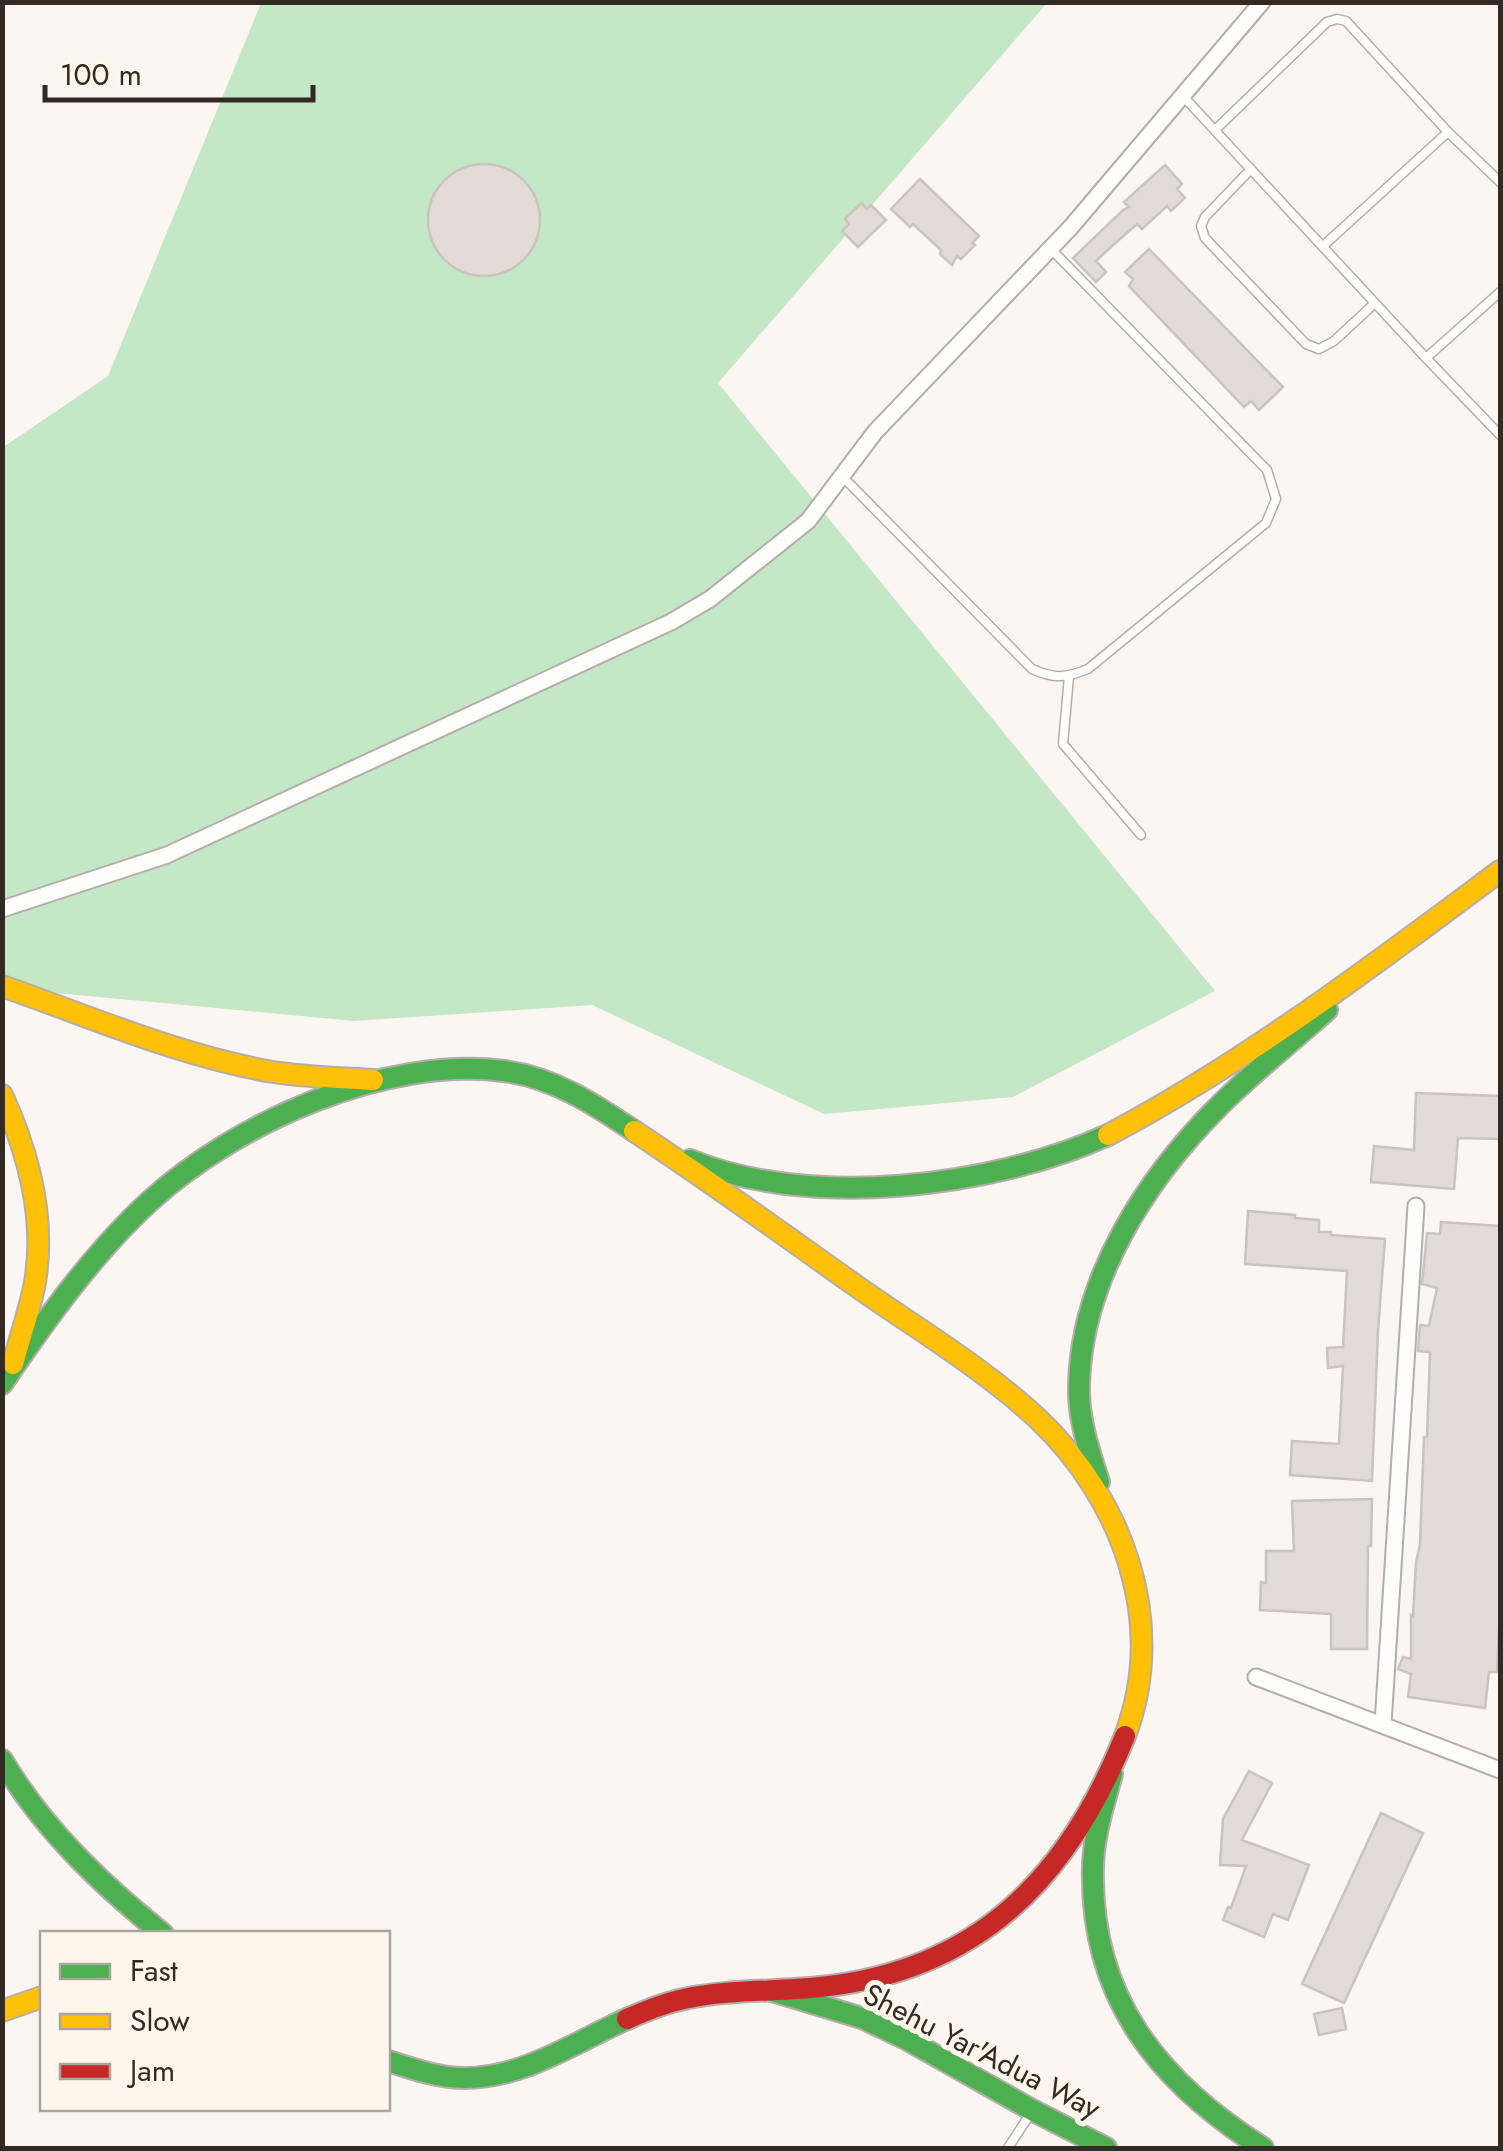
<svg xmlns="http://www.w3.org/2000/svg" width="1503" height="2151" viewBox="0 0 1503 2151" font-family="Jost,sans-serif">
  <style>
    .green { fill: #c4e7c5 }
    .building { fill: #e2dbd6; stroke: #cac3be; stroke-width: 2.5 }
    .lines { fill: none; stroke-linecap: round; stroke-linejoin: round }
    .lane-casing { stroke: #b4ada8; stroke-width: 11 }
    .street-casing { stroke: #b4ada8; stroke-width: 19 }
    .fast-casing { stroke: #b4ada8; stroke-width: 24 }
    .slow-casing { stroke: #b4ada8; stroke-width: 24 }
    .jam-casing { stroke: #b4ada8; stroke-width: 24 }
    .lane { stroke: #fefefd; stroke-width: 8 }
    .street { stroke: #fefefd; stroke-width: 15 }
    .fast { stroke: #4caf50; stroke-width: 20 }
    .slow { stroke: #ffc107; stroke-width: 20 }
    .jam { stroke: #c62828; stroke-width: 20 }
    .labels { text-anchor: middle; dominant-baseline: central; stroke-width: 10; stroke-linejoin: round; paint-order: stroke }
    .street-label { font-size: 30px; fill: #322a23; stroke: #fff6ee }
  </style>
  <rect width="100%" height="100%" fill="#fbf6f2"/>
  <path class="green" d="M261,3H1047L718,383L1215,991L1013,1097L824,1114L592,1005L354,1021L3,988L2,448L108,376Z"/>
  <path class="building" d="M428 220a56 56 0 1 1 112 0a56 56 0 1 1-112 0Z
    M1165,165L1182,184L1177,189L1185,198L1171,211L1167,206L1142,229L1137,224L1112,246L1096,261L1106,272L1096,282L1073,258L1123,210L1129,207L1124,202Z
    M920,179L979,236L972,243L975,245L961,259L957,256L952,265L940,254L941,250L913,224L910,227L891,209Z
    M861,203L867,209L871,205L886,220L858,247L842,231L849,224L845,219Z
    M1149,249L1283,387L1259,410L1251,401L1244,407L1129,286L1133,279L1125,272Z
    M1416,1093L1500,1096V1139L1458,1138L1454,1189L1371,1182L1374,1146L1414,1150Z
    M1248,1211L1295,1215V1218L1319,1220V1232H1331V1235L1385,1239L1378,1331L1372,1481L1290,1475L1292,1441L1339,1444L1343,1366L1328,1368L1327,1348L1343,1347L1347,1271L1245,1264Z
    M1441,1222L1500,1226V1608L1497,1672H1489L1485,1708L1408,1697L1411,1674L1398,1669L1403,1657L1411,1659V1615L1413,1616L1416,1563L1420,1544L1424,1437H1427L1430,1352L1418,1351L1420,1325L1429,1326L1437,1288L1422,1284L1424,1264L1427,1233L1440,1234Z
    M1372,1499L1371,1546H1368L1367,1649H1331V1614L1260,1610L1261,1582L1266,1583V1551H1294L1292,1501Z
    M1249,1771L1272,1783L1242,1840L1309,1865L1288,1920L1273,1914L1264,1937L1223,1920L1228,1907L1231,1908L1246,1866L1220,1865L1223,1819Z
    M1381,1813L1423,1833L1344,2003L1302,1984Z
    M1342,2008L1346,2029L1319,2035L1314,2014Z"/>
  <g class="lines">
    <defs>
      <path id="lane" d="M1182,95L1426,358L1500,435
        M1215,130L1327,22L1337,19L1346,21L1448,132L1500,182
        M1251,169L1205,217L1201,226L1205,238L1306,344L1319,349L1334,341L1375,303
        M1323,246L1448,132
        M1426,358L1500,292
        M842,476L1032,669C1054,679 1065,678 1088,669L1266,523L1276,499L1267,470L1051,249
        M1069,676L1063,744L1141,835
        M1008,2148L1030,2114"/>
      <path id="street" d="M2,909L167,855L671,622L710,599L808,521L875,432L1071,227L1262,2
        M1256,1677L1500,1770
        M1383,1724L1416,1206"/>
      <path id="fast" d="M690,1160C810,1209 991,1188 1108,1135
        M2,1384C44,1322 94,1252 150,1201C237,1122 385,1056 504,1071C553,1077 594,1104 634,1131
        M1099,1482C1089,1451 1078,1418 1079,1386C1081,1279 1146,1179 1219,1106C1253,1072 1291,1042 1327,1010
        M2,1760C44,1830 100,1883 163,1934
        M1112,1774C1104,1804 1094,1834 1093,1865C1089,1996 1157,2081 1263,2148
        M772,1991L862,2018L908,2040L1032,2110L1106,2148
        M388,2061C413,2069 438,2078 465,2078C524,2078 575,2042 627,2019"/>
      <path id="slow" d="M2,986C91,1017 180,1056 273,1072C306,1077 340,1078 373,1080
        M2,1095C29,1154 46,1217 35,1282C30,1310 20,1337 13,1364
        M634,1131C710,1181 784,1235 859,1288C919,1330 983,1368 1037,1418C1123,1499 1168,1622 1125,1736
        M1108,1135C1246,1062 1375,964 1500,871
        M2,2011L42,1997"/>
      <path id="jam" d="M627,2019C645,2011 664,2003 684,1999C729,1989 775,1992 820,1987C978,1971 1068,1878 1125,1736"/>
    </defs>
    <use href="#lane" class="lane-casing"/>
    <use href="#street" class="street-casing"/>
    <use href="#fast" class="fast-casing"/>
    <use href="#slow" class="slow-casing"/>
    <use href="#jam" class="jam-casing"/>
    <use href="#lane" class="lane"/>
    <use href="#street" class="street"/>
    <use href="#fast" class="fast"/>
    <use href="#slow" class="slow"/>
    <use href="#jam" class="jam"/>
  </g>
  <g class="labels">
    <g class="street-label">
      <text transform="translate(982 2051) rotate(27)">Shehu Yar'Adua Way</text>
    </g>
  </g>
  <rect width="1503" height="2151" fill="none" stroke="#322a23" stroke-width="10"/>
  <rect x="40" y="1931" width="350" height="180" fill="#fff6ee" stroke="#ada49d" stroke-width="2.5"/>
  <rect x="60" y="1964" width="50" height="15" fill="#4caf50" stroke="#ada49d" stroke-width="2.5"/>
  <text x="130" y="1981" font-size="30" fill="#322a23">Fast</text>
  <rect x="60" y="2014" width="50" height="15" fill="#ffc107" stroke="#ada49d" stroke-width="2.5"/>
  <text x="130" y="2031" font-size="30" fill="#322a23">Slow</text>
  <rect x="60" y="2064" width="50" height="15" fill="#c62828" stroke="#ada49d" stroke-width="2.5"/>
  <text x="130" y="2081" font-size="30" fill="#322a23">Jam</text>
  <path d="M45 85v15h268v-15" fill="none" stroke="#322a23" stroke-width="5"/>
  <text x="60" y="85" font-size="30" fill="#322a23" stroke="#fff6ee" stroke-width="8" paint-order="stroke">100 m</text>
</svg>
